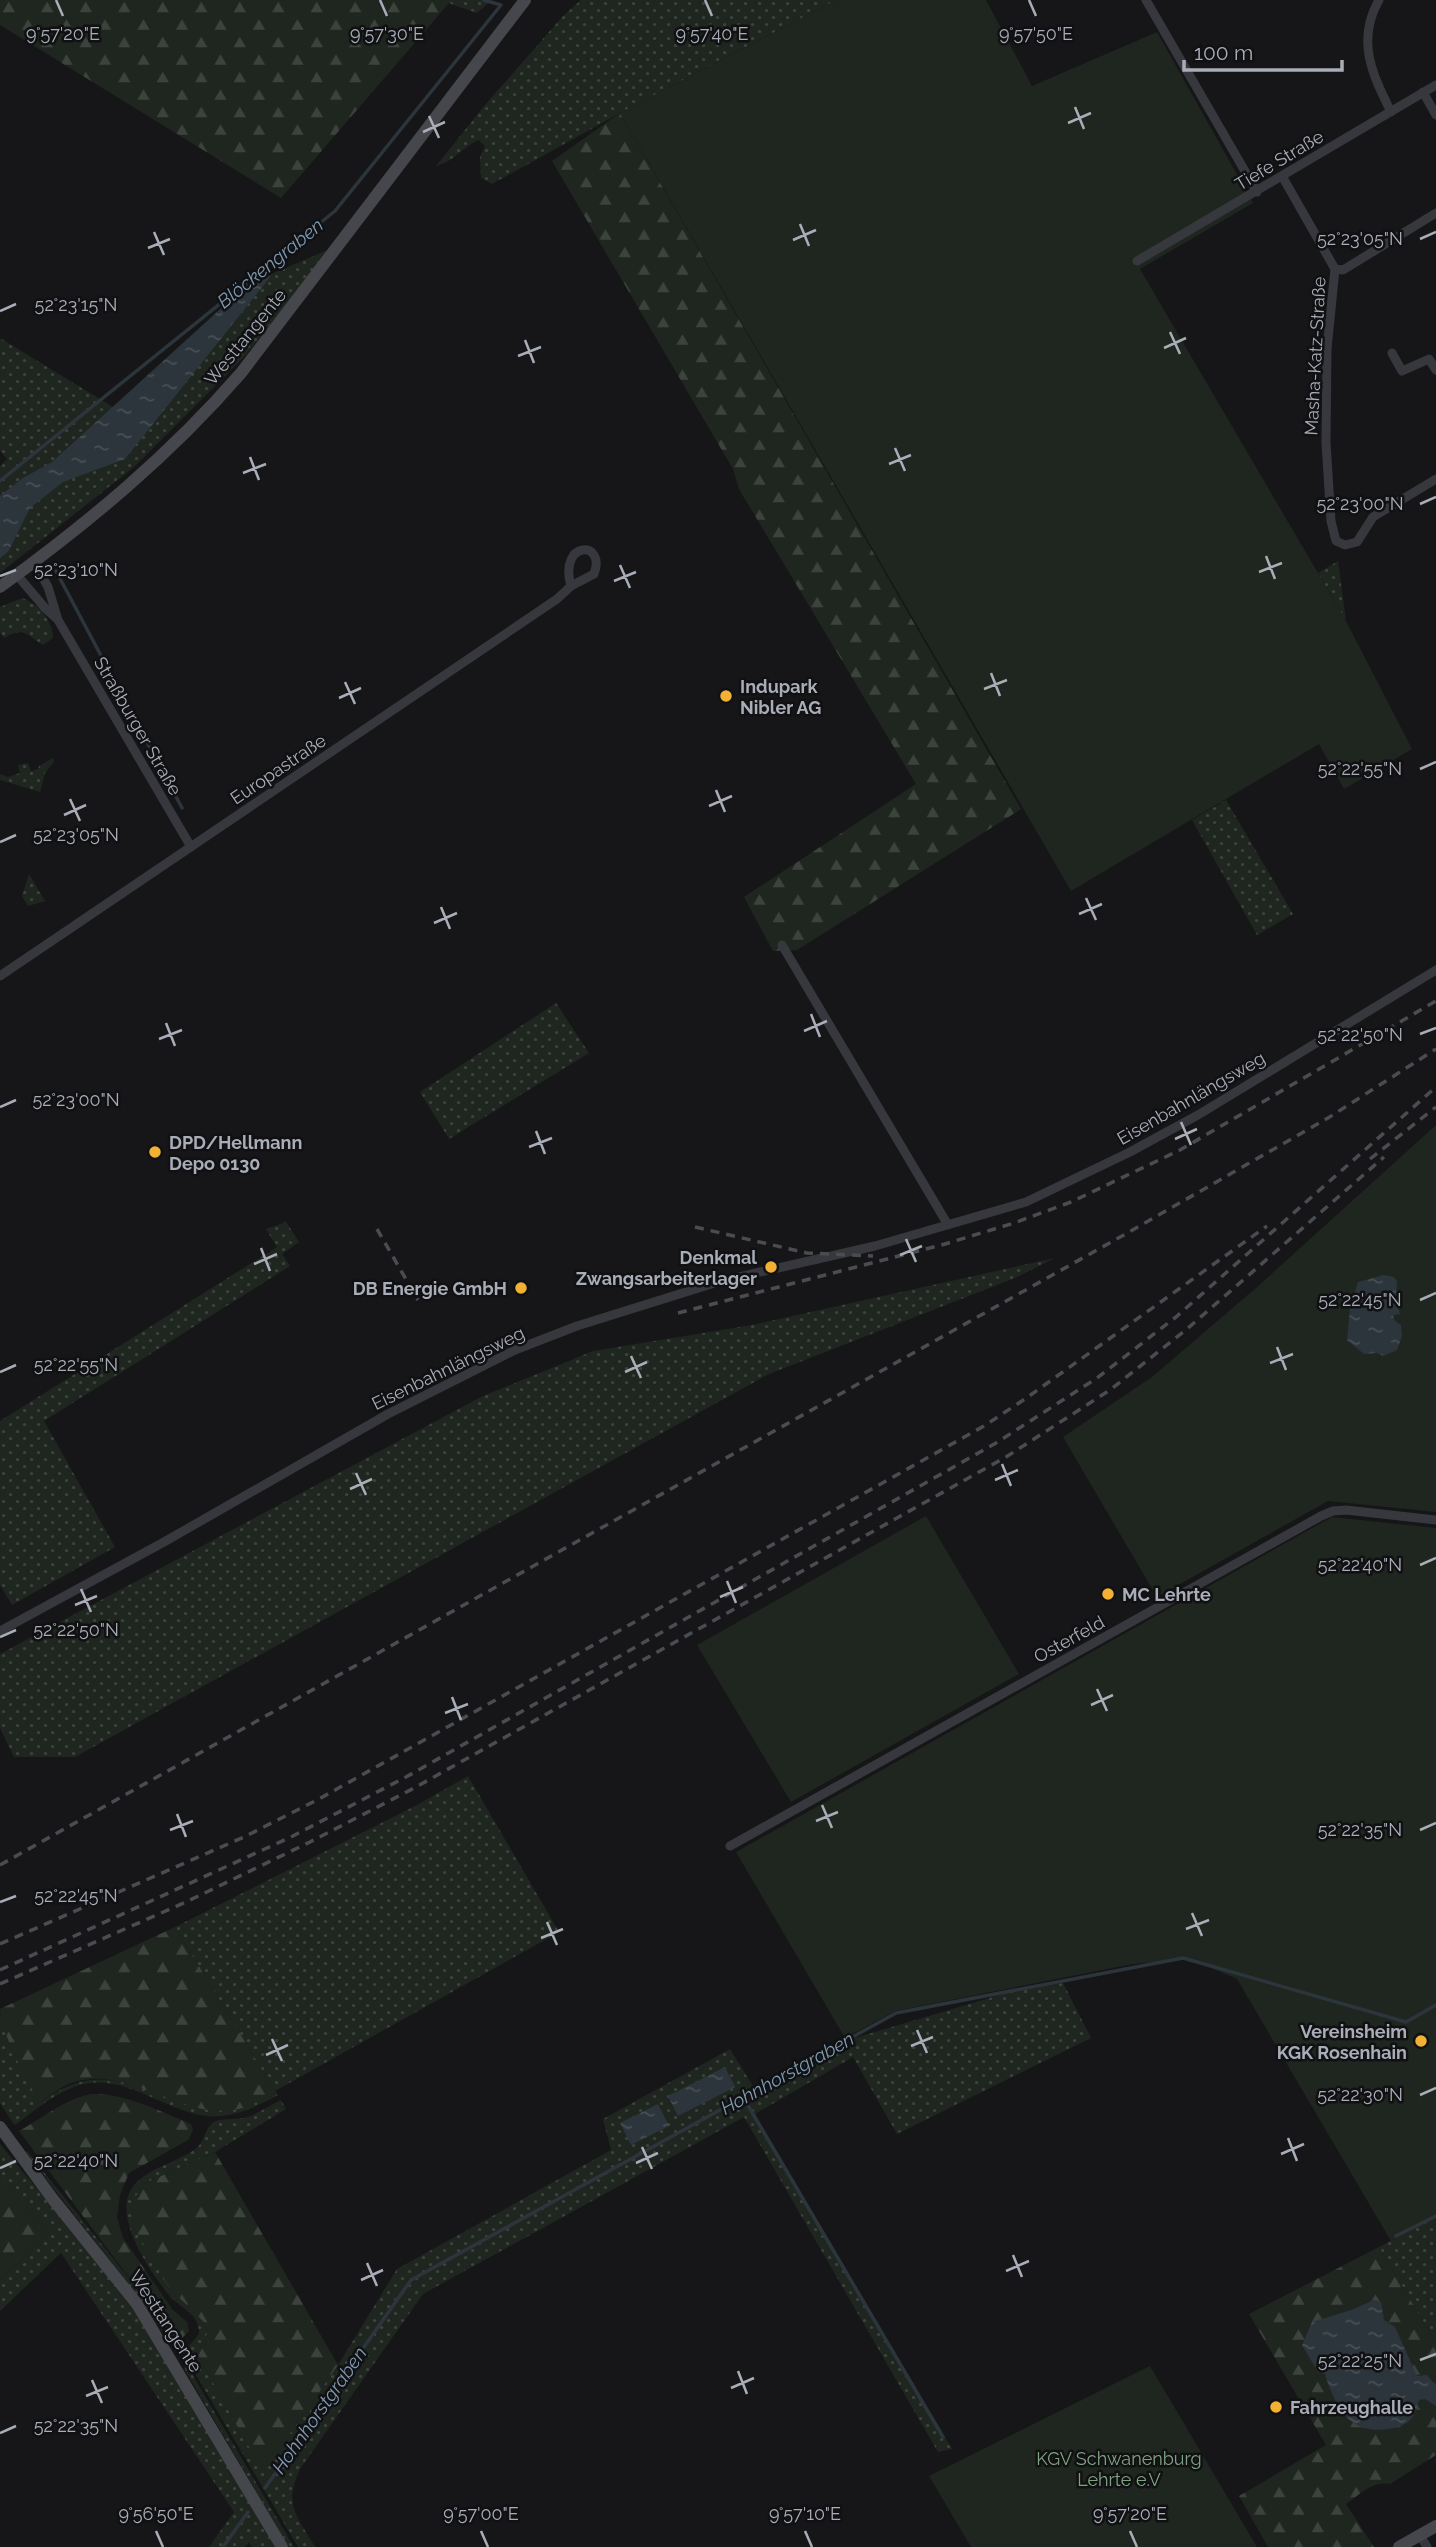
<svg xmlns="http://www.w3.org/2000/svg" width="1436" height="2547" viewBox="0 0 1436 2547" font-family="Raleway,sans-serif">
  <style>
    .grass { fill: url(#grass-dots) }
    .forest { fill: url(#forest-firs) }
    .garden { fill: #1e261f }
    .water { fill: url(#water-ripples) }
    .lines { fill: none; stroke-linecap: round; stroke-linejoin: round }
    .stream { stroke: #2c353c; stroke-width: 3.5 }
    .minor { stroke: #37383d; stroke-width: 9 }
    .secondary { stroke: #45474d; stroke-width: 12 }
    .rail { stroke: #4a4c52; stroke-width: 3.5; stroke-dasharray: 9 7; stroke-linecap: butt }
    .ticks { fill: none; stroke: #a8adb8; stroke-width: 2.5 }
    .poi-dot { fill: #f2b134; stroke: #111113; stroke-width: 2.5 }
    .labels { text-anchor: middle; dominant-baseline: central; stroke-width: 5; stroke-linejoin: round; paint-order: stroke }
    .street-label { font-size: 18px; fill: #a8adb8; stroke: #111113 }
    .poi-label { font-size: 18px; font-weight: bold; fill: #a8adb8; stroke: #111113; text-anchor: start }
    .park-label { font-size: 18px; fill: #7fa381; stroke: #111113 }
    .water-label { font-size: 19px; font-style: italic; fill: #7f9bb3; stroke: #111113 }
    .ticks-label { font-size: 18px; text-anchor: middle; fill: #a8adb8; stroke: #111113; stroke-width: 5; stroke-linejoin: round; paint-order: stroke }
  </style>
  <defs>
    <pattern id="grass-dots" width="8" height="8" patternUnits="userSpaceOnUse" patternTransform="scale(1.75)"><rect width="8" height="8" fill="#1e261f"/><path d="M2 2h.1M6 6h.1" fill="none" stroke="#3c433d" stroke-width="1.8" stroke-linecap="round"/></pattern>
    <pattern id="forest-firs" width="22" height="20" patternUnits="userSpaceOnUse" patternTransform="scale(1.75)"><rect width="22" height="20" fill="#1e261f"/><path d="M5 1l3.5 6h-7zM16 11l3.5 6h-7z" fill="#3c433d"/></pattern>
    <pattern id="water-ripples" width="26" height="14" patternUnits="userSpaceOnUse" patternTransform="scale(1.75)"><rect width="26" height="14" fill="#2c353c"/><path d="M2 4q2-2 4 0t4 0M15 11q2-2 4 0t4 0" fill="none" stroke="#485056"/></pattern>
  </defs>
  <rect width="100%" height="100%" fill="#161618"/>
  <path class="grass" d="M440,0H492L477,13Z
    M581,0H836L620,113L492,184L481,178L480,157L485,146L478,140C462,148 453,162 436,166L485,105L563,16Z
    M332,248L244,357L134,467L0,573V466L7,459L0,451V338L113,407L248,284Z
    M1338,561L1346,621L1318,573Z
    M22,598C38,604 53,620 53,638L43,645C26,635 25,626 4,638L0,633V607Z
    M53,758L54,762L45,773L40,792L0,780V774L8,777L20,773L18,765L28,763L31,771L38,769L39,766Z
    M1226,800L1293,914L1257,935L1192,820Z
    M29,874L45,901L28,906L22,896Z
    M556,1003L589,1053L449,1139L420,1092Z
    M286,1222L299,1242L282,1254L290,1266L44,1421L115,1547L12,1605L0,1585V1421L277,1247L266,1229Z
    M1055,1258L1015,1278L769,1374L75,1757H14L0,1728V1654L481,1397L593,1351L752,1325Z
    M468,1776L559,1932L275,2091L278,2095C256,2107 234,2118 207,2116C164,2112 121,2069 74,2087C52,2095 33,2112 15,2125L13,2123L0,2103V2015L39,2103C72,2081 91,2074 130,2084L275,2091L175,1927L417,1805Z
    M1063,1983L1091,2038L897,2134L853,2057L755,2114L952,2449L938,2452L744,2117L423,2294L300,2469C283,2506 297,2515 315,2547H298L183,2353L199,2334C200,2313 179,2308 168,2294C148,2268 106,2209 138,2181C155,2166 176,2162 194,2150C205,2144 204,2126 216,2121C226,2118 238,2120 248,2117C259,2113 270,2105 281,2100L286,2109L215,2152L143,2184C153,2218 163,2262 177,2294C183,2308 205,2313 207,2331C208,2340 202,2349 198,2356L263,2471L338,2365L397,2269L611,2150L603,2119L730,2049L756,2091L848,2040L1010,1992Z
    M0,2144L115,2283L139,2316L277,2547H252L249,2542L245,2547H209L234,2512L61,2253L0,2311V2280L50,2232L0,2178Z
    M27,2151L132,2282L170,2339L163,2333C121,2270 71,2213 26,2152Z
    M1436,2217V2343L1379,2247Z
    M182,2357L294,2547H289L186,2372Z"/>
  <path class="forest" d="M0,0H440L449,3L281,198L0,25Z
    M620,113L1021,809L797,950L773,951L744,897L916,784L739,489L733,469L552,161Z
    M175,1927L275,2091C266,2096 256,2104 246,2107C185,2127 133,2062 71,2083C60,2087 49,2096 39,2103C28,2081 0,2032 0,2009Z
    M91,2094C126,2093 159,2111 191,2124L193,2130L188,2140L129,2173L120,2195L117,2217L123,2238L172,2309L187,2322L189,2331L180,2340H176L19,2131C43,2118 63,2100 91,2094Z
    M215,2152L338,2365L263,2472L198,2356L205,2343L207,2331L204,2322L169,2288L133,2226V2201L143,2184Z
    M0,2178L50,2232L0,2280Z
    M1379,2247L1436,2343V2455L1390,2484C1371,2481 1360,2495 1346,2504L1374,2547H1268L1239,2496L1326,2445L1249,2314Z"/>
  <path class="garden" d="M836,0H986L1032,86L1157,32L1253,203L1140,269L1346,621L1412,749L1344,789L1319,744L1071,891L620,113Z
    M1436,1125V1512L1328,1501L1157,1597L1063,1437L1152,1377L1257,1287Z
    M926,1516L1019,1674L791,1802L697,1645Z
    M1332,1517L1436,1528V2217L1391,2241L1237,1979L1191,1959L1133,1964L895,2011L845,2038L736,1852Z
    M1150,2366L1257,2547H971L929,2476Z"/>
  <path class="water" d="M271,276L125,459L63,482L30,508L8,552L0,558V496L23,478L52,462L249,283Z
    M1384,1275L1394,1277L1397,1281L1396,1302L1400,1314L1393,1315L1395,1321L1401,1325L1402,1336L1397,1350L1383,1356L1377,1353L1364,1354L1347,1340L1350,1308L1358,1282Z
    M725,2067L735,2087L678,2116L668,2096Z
    M658,2104L669,2126L631,2145L620,2123Z
    M1374,2300L1381,2302L1384,2320L1395,2327L1417,2376L1427,2375L1436,2386V2406L1425,2399L1419,2400C1417,2407 1415,2415 1410,2420C1398,2432 1365,2433 1352,2422C1339,2412 1329,2389 1325,2374L1318,2372L1302,2345L1312,2322L1351,2310Z"/>
  <g class="lines">
    <path class="stream" d="M0,481L335,211L501,5L484,0
      M56,571L182,808
      M743,2097L943,2437
      M1396,2236L1436,2216
      M265,2488L411,2280L896,2013L1183,1958L1406,2022L1436,2005
      M223,2547L248,2512"/>
    <path class="minor" d="M1146,0L1257,192
      M1379,0C1356,40 1372,74 1391,112
      M1423,92L1436,115
      M1282,176L1335,269L1327,349L1326,443L1331,521L1336,541L1345,545L1357,542L1373,517L1436,479
      M1137,261L1436,85
      M1335,269L1343,270L1436,213
      M1392,353L1402,371L1429,359L1436,370
      M34,562L48,587L58,620L191,847
      M17,575L45,608L57,619
      M782,945L948,1225
      M0,976L557,599L571,586L594,574C607,540 558,540 571,586
      M0,1631L164,1542L388,1414L515,1350L577,1326L721,1281L875,1246L1026,1202L1130,1152L1198,1115L1436,970
      M730,1846L1321,1516L1333,1511L1346,1510L1436,1520
      M1420,2535L1427,2547"/>
    <path class="secondary" d="M0,587C88,523 170,455 241,373L525,0
      M0,2127L52,2198L137,2304L282,2547
      M1399,2547L1436,2526"/>
    <path class="rail" d="M1370,1159L1436,1107
      M695,1227L807,1253L873,1256
      M377,1229L418,1300
      M678,1313L945,1244L1014,1223L1071,1202L1180,1150L1436,1001
      M0,1865L1122,1236L1328,1118L1436,1049
      M0,1944L244,1837L319,1799L984,1426L1025,1399L1267,1226
      M0,1970L291,1837L406,1777L996,1443L1097,1378L1176,1317L1436,1087
      M0,1984L186,1902L310,1842L416,1787L1006,1457L1110,1390L1187,1329L1384,1157"/>
  </g>
  <path class="ticks" d="M56,0L63,16M380,0L387,16M705,0L712,16M1029,0L1036,16M1075,107L1084,129M429,116L439,138M1068,123L1091,113M423,132L445,122M800,224L809,246M154,232L164,255M1420,239L1436,232M793,240L816,230M148,248L170,239M0,311L16,304M1170,332L1180,354M525,340L534,363M1164,348L1186,338M518,356L541,347M895,448L905,471M250,457L259,480M889,464L911,455M243,473L266,464M1420,504L1436,497M1266,556L1275,579M620,565L630,588M1259,572L1282,563M0,576L16,570M614,581L636,572M991,673L1000,696M345,682L355,704M984,689L1007,680M339,698L361,688M1420,769L1436,762M716,790L725,812M70,799L80,821M709,806L732,796M64,815L86,805M0,842L16,835M1086,898L1096,920M441,907L450,929M1079,914L1102,904M434,923L457,913M811,1014L820,1037M166,1023L175,1046M804,1031L827,1021M1420,1034L1436,1028M159,1039L182,1030M0,1107L16,1100M1181,1122L1191,1145M536,1131L545,1154M1175,1139L1197,1129M529,1147L552,1138M906,1239L916,1262M261,1248L270,1271M900,1255L922,1246M254,1264L277,1254M1420,1300L1436,1293M1277,1347L1286,1370M631,1356L641,1378M1270,1363L1293,1354M0,1372L16,1365M625,1372L647,1362M1002,1464L1011,1486M356,1473L366,1495M995,1480L1018,1470M350,1489L372,1479M1420,1565L1436,1558M727,1581L736,1603M81,1589L91,1612M720,1597L743,1587M75,1605L97,1596M0,1637L16,1630M1097,1689L1107,1711M452,1697L461,1720M1091,1705L1113,1695M445,1713L468,1704M822,1805L832,1828M177,1814L186,1837M816,1821L838,1812M170,1830L193,1821M1420,1830L1436,1823M0,1902L16,1896M1192,1913L1202,1936M547,1922L557,1945M1186,1929L1209,1920M541,1938L563,1929M917,2030L927,2053M272,2039L282,2061M911,2046L933,2037M266,2055L288,2045M1420,2095L1436,2088M1288,2138L1297,2161M642,2147L652,2169M1281,2154L1304,2144M636,2163L658,2153M0,2168L16,2161M1013,2255L1022,2277M367,2263L377,2286M1006,2271L1029,2261M361,2280L383,2270M1420,2360L1436,2354M738,2371L747,2394M92,2380L102,2403M731,2388L754,2378M86,2396L108,2387M0,2433L16,2426M156,2531L163,2547M481,2531L488,2547M805,2531L812,2547M1130,2531L1137,2547"/>
  <g class="poi-dot">
    <circle cx="726" cy="696" r="7"/>
    <circle cx="155" cy="1152" r="7"/>
    <circle cx="771" cy="1267" r="7"/>
    <circle cx="521" cy="1288" r="7"/>
    <circle cx="1108" cy="1594" r="7"/>
    <circle cx="1421" cy="2041" r="7"/>
    <circle cx="1276" cy="2407" r="7"/>
  </g>
  <g class="labels">
    <g class="street-label">
      <text transform="translate(1279 160) rotate(-31)">Tiefe Straße</text>
      <text transform="translate(245 337) rotate(-51)">Westtangente</text>
      <text transform="translate(1315 356) rotate(-87)">Masha-Katz-Straße</text>
      <text transform="translate(138 726) rotate(60)">Straßburger Straße</text>
      <text transform="translate(278 769) rotate(-34)">Europastraße</text>
      <text transform="translate(1191 1098) rotate(-30)">Eisenbahnlängsweg</text>
      <text transform="translate(448 1368) rotate(-26)">Eisenbahnlängsweg</text>
      <text transform="translate(1069 1639) rotate(-29)">Osterfeld</text>
      <text transform="translate(166 2321) rotate(57)">Westtangente</text>
    </g>
    <g class="poi-label">
      <text x="740" y="686">Indupark<tspan x="740" dy="21">Nibler AG</tspan></text>
      <text x="169" y="1142">DPD/Hellmann<tspan x="169" dy="21">Depo 0130</tspan></text>
      <text x="757" y="1257" text-anchor="end">Denkmal<tspan x="757" dy="21">Zwangsarbeiterlager</tspan></text>
      <text x="507" y="1288" text-anchor="end">DB Energie GmbH</text>
      <text x="1122" y="1594">MC Lehrte</text>
      <text x="1407" y="2031" text-anchor="end">Vereinsheim<tspan x="1407" dy="21">KGK Rosenhain</tspan></text>
      <text x="1290" y="2407">Fahrzeughalle</text>
    </g>
    <g class="park-label">
      <text x="1119" y="2458">KGV Schwanenburg<tspan x="1119" dy="21">Lehrte e.V</tspan></text>
    </g>
    <g class="water-label">
      <text transform="translate(270 263) rotate(-39)">Blöckengraben</text>
      <text transform="translate(787 2073) rotate(-29)">Hohnhorstgraben</text>
      <text transform="translate(319 2410) rotate(-55)">Hohnhorstgraben</text>
    </g>
  </g>
  <g class="ticks-label">
    <text x="63" y="40">9°57'20"E</text>
    <text x="387" y="40">9°57'30"E</text>
    <text x="712" y="40">9°57'40"E</text>
    <text x="1036" y="40">9°57'50"E</text>
    <text x="1360" y="245">52°23'05"N</text>
    <text x="76" y="311">52°23'15"N</text>
    <text x="1360" y="510">52°23'00"N</text>
    <text x="76" y="576">52°23'10"N</text>
    <text x="1360" y="775">52°22'55"N</text>
    <text x="76" y="841">52°23'05"N</text>
    <text x="1360" y="1041">52°22'50"N</text>
    <text x="76" y="1106">52°23'00"N</text>
    <text x="1360" y="1306">52°22'45"N</text>
    <text x="76" y="1371">52°22'55"N</text>
    <text x="1360" y="1571">52°22'40"N</text>
    <text x="76" y="1636">52°22'50"N</text>
    <text x="1360" y="1836">52°22'35"N</text>
    <text x="76" y="1902">52°22'45"N</text>
    <text x="1360" y="2101">52°22'30"N</text>
    <text x="76" y="2167">52°22'40"N</text>
    <text x="1360" y="2367">52°22'25"N</text>
    <text x="76" y="2432">52°22'35"N</text>
    <text x="156" y="2520">9°56'50"E</text>
    <text x="481" y="2520">9°57'00"E</text>
    <text x="805" y="2520">9°57'10"E</text>
    <text x="1130" y="2520">9°57'20"E</text>
  </g>
  <path d="M1184 60v10h158v-10" fill="none" stroke="#a8adb8" stroke-width="3.5"/>
  <text x="1194" y="60" font-size="21" fill="#a8adb8" stroke="#111113" stroke-width="5" paint-order="stroke">100 m</text>
</svg>
